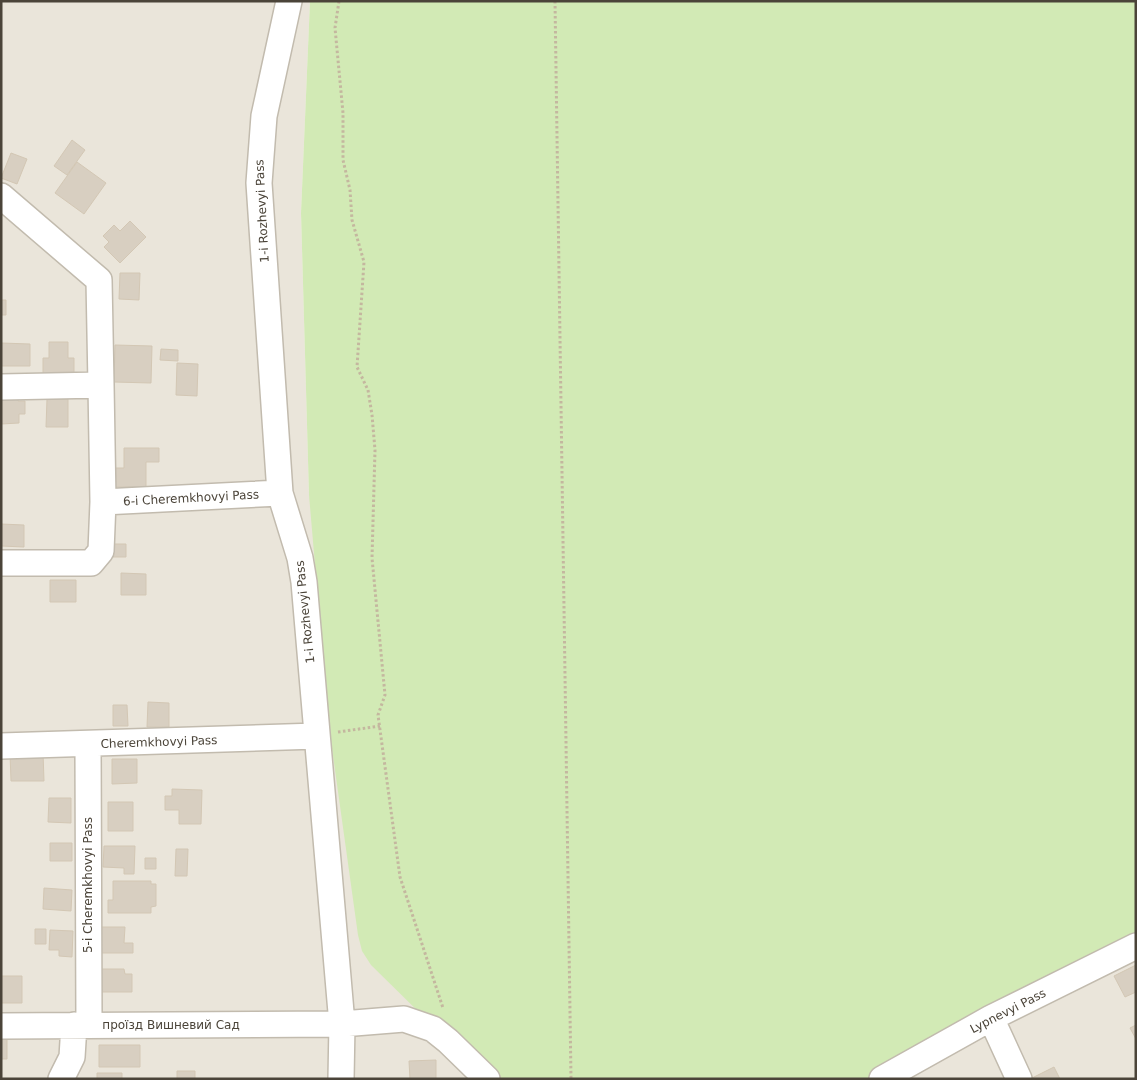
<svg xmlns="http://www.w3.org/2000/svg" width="1137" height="1080" viewBox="0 0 1137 1080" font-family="'DejaVu Sans',sans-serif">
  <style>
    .residential { fill: #eae5da }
    .green { fill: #d2eab5 }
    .building { fill: #d8cfc1; stroke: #d3c7b4 }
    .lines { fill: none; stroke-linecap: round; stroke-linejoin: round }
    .minor-casing { stroke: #c2bbae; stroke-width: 28 }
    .path { stroke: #c4b79f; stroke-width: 3; stroke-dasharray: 2.5 2.5; stroke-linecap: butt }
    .minor { stroke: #fff; stroke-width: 25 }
    .labels { text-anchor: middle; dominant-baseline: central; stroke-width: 4.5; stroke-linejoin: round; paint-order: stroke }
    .street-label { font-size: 12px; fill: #4b4439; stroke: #fff }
  </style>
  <rect width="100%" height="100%" fill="#f6f3ec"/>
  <path class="residential" d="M1,1H310L301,213L309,495L487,1079H1Z
    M1136,946V1079H882Z"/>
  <path class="green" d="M310,1H1136V946L882,1079H487L371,965L362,951L358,935L329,727L309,495L301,213Z"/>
  <path class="building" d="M72,140L85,150L67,175L54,166Z
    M11,153L27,159L17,184L1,178Z
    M77,162L106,183L84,214L55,193Z
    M130,221L146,237L120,263L104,247L109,242L103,236L114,225L120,231Z
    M120,273H140L139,300L119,299Z
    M1,300H6V315H1Z
    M49,342H68V358H74V376H43V358H49Z
    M1,343L30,344V366H1Z
    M115,345L152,346L151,383L114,382Z
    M161,349L178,350V361L160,360Z
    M177,363L198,364L197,396L176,395Z
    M19,392L18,401H25V414H19V423L1,424V393Z
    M47,399H68V427H46Z
    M124,448H159V462H146V487H114V468H124Z
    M1,524L24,525V547L1,546Z
    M113,544H126V557H113Z
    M121,573L146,574V595H121Z
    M50,580H76V602H50Z
    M148,702L169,703V727H147Z
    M113,705H127L128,726H113Z
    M43,752L44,781H11L10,753Z
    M112,759H137V783L112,784Z
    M172,789L202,790L201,824H179V810H165V796H172Z
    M49,798H71V823L48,822Z
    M108,802H133V831H108Z
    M50,843H72V861H50Z
    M104,846H135L134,874H124V868L103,867Z
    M176,849H188L187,876H175Z
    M145,858H156V869H145Z
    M113,881H151V884H156V906L151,907V913H108V900H113Z
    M44,888L72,890L71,911L43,909Z
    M99,927H125L124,943H133V953H99Z
    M35,929H46V944H35Z
    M50,930L73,931L72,957L59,956V950H49Z
    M1136,965V992L1125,997L1114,976Z
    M95,969H124L125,974H132V992H95Z
    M1,976H22V1003H1Z
    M1136,1025V1039L1130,1028Z
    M7,1034V1059H1V1035Z
    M99,1045H140V1067H99Z
    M436,1060V1079H410L409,1061Z
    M1054,1067L1060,1079H1030Z
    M177,1071H195V1079H177Z
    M97,1073H122V1079H97Z"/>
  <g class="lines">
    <defs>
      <path id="minor" d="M289,1L264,116L259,183L280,493L300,558L304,582L342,1024L341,1079
        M1,196L99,280L101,385
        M1,387L101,385L103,502
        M1,563H91L101,551L103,502L280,493
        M88,744L89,1025
        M1,746L317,736
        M991,1018L1019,1079
        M1,1026L342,1024L404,1019L433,1029L448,1041L487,1079
        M61,1079L72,1057L74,1025
        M882,1079L991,1018L1136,946"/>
    </defs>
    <use href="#minor" class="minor-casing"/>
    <path class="path" d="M339,1L335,28L343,113V160L350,190L352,220L364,262L357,367L368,390L372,415L375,450L372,558L385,695L378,715L400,877L443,1008
      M555,1L571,1079
      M338,732L380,726"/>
    <use href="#minor" class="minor"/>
  </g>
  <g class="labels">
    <g class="street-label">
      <text transform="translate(262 211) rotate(-93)">1-i Rozhevyi Pass</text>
      <text transform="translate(191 498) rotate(-3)">6-i Cheremkhovyi Pass</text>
      <text transform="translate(305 612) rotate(-96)">1-i Rozhevyi Pass</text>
      <text transform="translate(159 742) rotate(-2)">Cheremkhovyi Pass</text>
      <text transform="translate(88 885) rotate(-90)">5-i Cheremkhovyi Pass</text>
      <text transform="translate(1008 1011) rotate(-27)">Lypnevyi Pass</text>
      <text x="171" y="1025">проїзд Вишневий Сад</text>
    </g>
  </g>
  <rect width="1137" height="1080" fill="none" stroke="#4b4439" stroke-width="5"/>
</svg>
